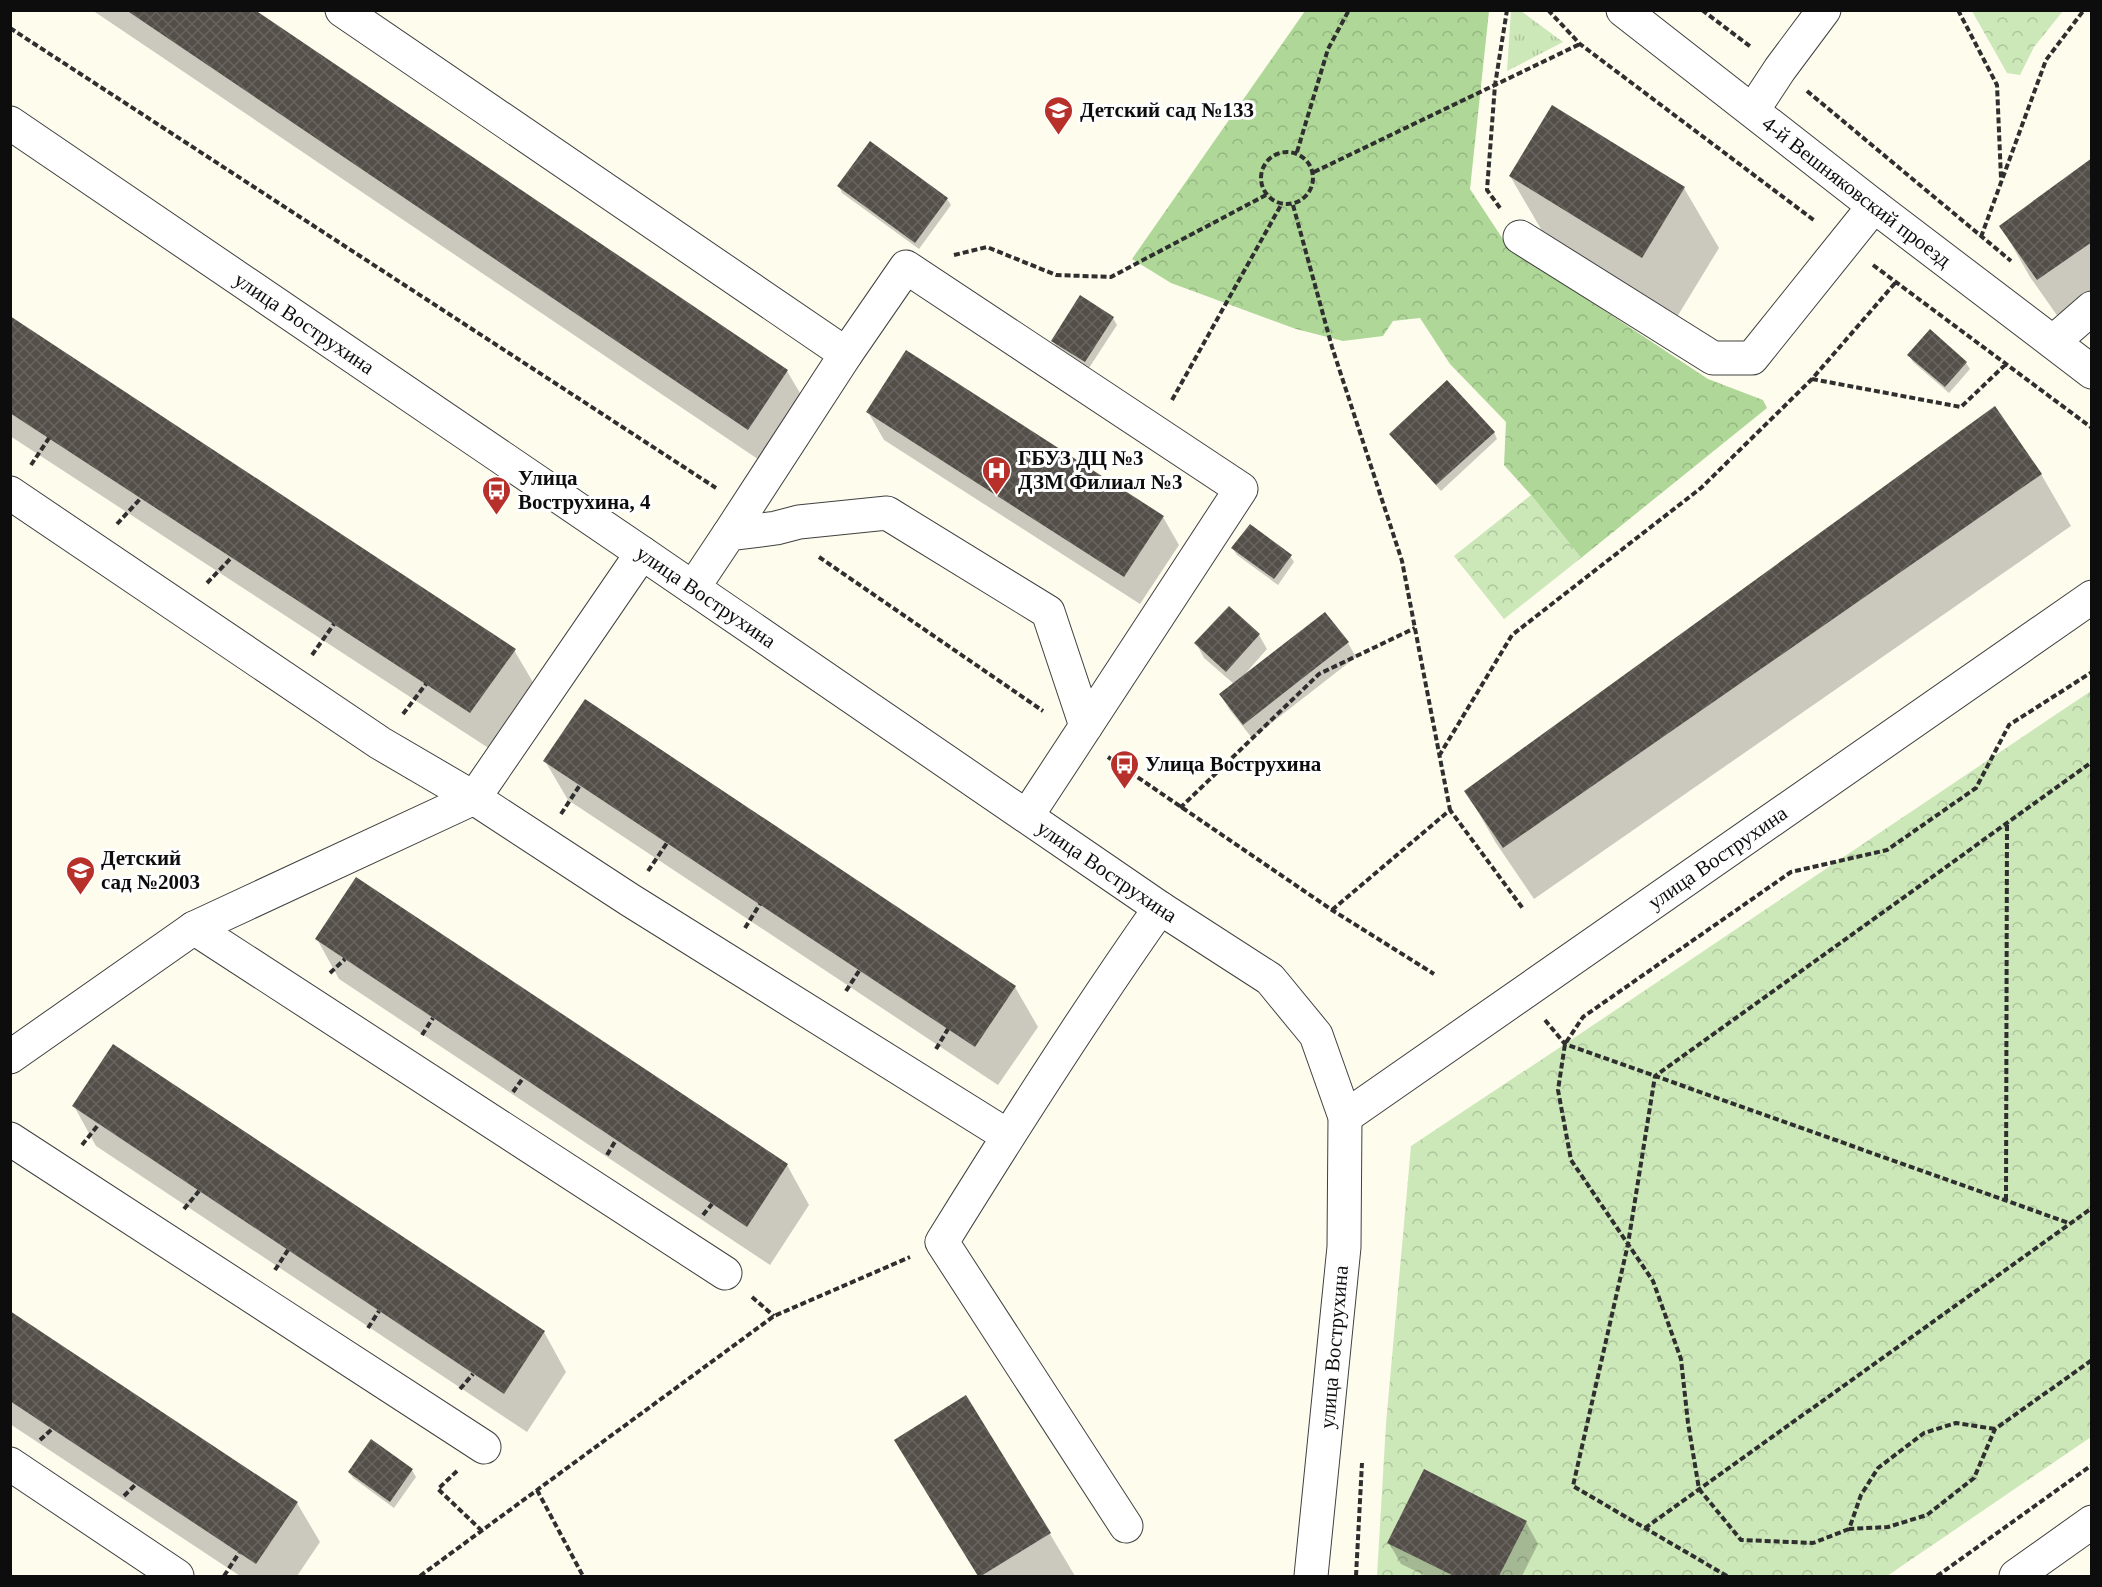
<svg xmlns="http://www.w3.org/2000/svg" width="2102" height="1587" viewBox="0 0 2102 1587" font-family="'Times New Roman',serif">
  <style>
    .grass { fill: url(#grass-tufts) }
    .forest { fill: url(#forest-crowns) }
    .park { fill: url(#park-crowns) }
    .shadow { fill: #0003 }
    .building { fill: url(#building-cross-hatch) }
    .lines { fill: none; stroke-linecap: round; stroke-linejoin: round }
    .minor-casing { stroke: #404040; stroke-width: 35 }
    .path { stroke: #2f2f2f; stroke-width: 4; stroke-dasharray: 6 3; stroke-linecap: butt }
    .minor { stroke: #fff; stroke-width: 33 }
    .labels { text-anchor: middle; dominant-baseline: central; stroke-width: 6; stroke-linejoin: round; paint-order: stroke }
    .poi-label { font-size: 21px; font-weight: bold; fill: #0d0d0d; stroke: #fff; text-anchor: start }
    .street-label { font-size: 21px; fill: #0d0d0d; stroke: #fff }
  </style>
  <defs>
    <pattern id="grass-tufts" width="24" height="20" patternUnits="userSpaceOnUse" patternTransform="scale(1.5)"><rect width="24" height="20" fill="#cce7b8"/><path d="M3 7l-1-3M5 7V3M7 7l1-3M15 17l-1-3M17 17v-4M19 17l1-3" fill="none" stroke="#aec59d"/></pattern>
    <pattern id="forest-crowns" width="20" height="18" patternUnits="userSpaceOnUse" patternTransform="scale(1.5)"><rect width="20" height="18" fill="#afd798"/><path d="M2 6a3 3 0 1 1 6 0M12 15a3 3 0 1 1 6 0" fill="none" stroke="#95b782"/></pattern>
    <pattern id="park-crowns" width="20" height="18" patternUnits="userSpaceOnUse" patternTransform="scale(1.5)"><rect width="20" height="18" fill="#cce7b8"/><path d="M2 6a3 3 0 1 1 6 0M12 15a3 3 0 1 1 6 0" fill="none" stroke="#aec59d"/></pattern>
    <pattern id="building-cross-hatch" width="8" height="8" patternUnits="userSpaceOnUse" patternTransform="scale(1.5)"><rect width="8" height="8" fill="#554f49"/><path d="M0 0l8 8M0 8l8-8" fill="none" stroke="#68645f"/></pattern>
  </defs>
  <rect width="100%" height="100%" fill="#fefced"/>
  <path class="grass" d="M1511,11H1521L1563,42L1507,71Z"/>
  <path class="forest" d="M1305,11H1489L1470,189L1508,247L1708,379L1763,400L1767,408L1581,558L1531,495L1504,465L1506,422L1450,364L1420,318L1393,321L1383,336L1343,341L1296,329L1171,283L1132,259Z"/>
  <path class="park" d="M1972,11H2063L2034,47L2020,75L2007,73Z
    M1531,495L1581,558L1504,619L1454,556Z
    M2091,691V1437L1887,1576H1377L1386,1424L1411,1146L1565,1044Z"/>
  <path class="shadow" d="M92,10H252L787,371L810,410L771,468Z
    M2092,160V314L2068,331L2030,277L2001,226Z
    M1510,176L1684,188L1719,248L1677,317L1545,236Z
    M839,186L947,199L951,205L919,249L842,193Z
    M10,318L514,650L537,689L493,751L10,436Z
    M1113,318L1117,325L1089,368L1057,347L1053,341Z
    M1909,355L1966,363L1970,369L1949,393L1913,362Z
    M868,412L1163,517L1179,545L1140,604L884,440Z
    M1494,432L1497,439L1441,491L1391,435Z
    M2041,474L2071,526L1534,899L1496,843L1466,791Z
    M1233,549L1290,556L1294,562L1278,585L1237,555Z
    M1229,608L1259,635L1267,649L1245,674L1325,614L1348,643L1356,657L1252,738L1229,709L1221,695L1234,684L1204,658L1196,643Z
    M545,761L1015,987L1038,1027L998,1085L568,800Z
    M317,939L787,1165L809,1205L770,1265L339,979Z
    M74,1106L544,1332L566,1372L527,1432L96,1146Z
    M10,1312L297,1503L320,1542L297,1576H240L10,1424Z
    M965,1397L1050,1534L1075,1576H978L931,1500L896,1440Z
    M412,1470L416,1477L394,1508L353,1478L349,1472Z
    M1526,1522L1538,1544L1522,1576H1426L1401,1564L1389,1543Z"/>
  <path class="building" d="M126,10H255L788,370L748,430Z
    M1552,105L1685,187L1642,258L1509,176Z
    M870,141L948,198L915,243L837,186Z
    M2092,158V242L2037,280L1999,226Z
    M1080,295L1114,317L1085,362L1051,341Z
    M10,316L516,649L470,713L10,413Z
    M1930,329L1967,362L1945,387L1907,355Z
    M906,350L1164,516L1124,577L866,412Z
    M1447,380L1495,432L1436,485L1389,434Z
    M1995,406L2042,474L1503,848L1464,791Z
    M1250,524L1292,555L1274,579L1231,548Z
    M1229,606L1260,634L1226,672L1194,643Z
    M1325,612L1349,642L1243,725L1219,694Z
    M585,699L1016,986L975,1047L543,761Z
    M356,877L788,1164L747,1227L315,939Z
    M113,1044L545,1331L504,1394L72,1106Z
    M10,1311L298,1502L256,1564L10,1401Z
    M966,1395L1051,1533L981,1576H978L894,1440Z
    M371,1439L413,1469L390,1502L348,1472Z
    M1424,1469L1527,1521L1499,1576H1454L1387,1543Z"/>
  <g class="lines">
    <defs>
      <g id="minor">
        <path d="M342,10L846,354L729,534"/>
        <path id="s1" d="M1623,10L1874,206L2092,372"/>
        <path d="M1753,110L1780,69L1824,10"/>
        <path id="s2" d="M10,123L642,553L1160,908L1270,979L1316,1035L1345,1117L1344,1247L1311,1576"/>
        <path d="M1520,237L1713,358H1752L1874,206"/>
        <path d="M2053,342L2092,308"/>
        <path d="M846,354L906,267L1241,489L1086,726"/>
        <path d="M10,493L380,743L474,798L630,900L1008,1136"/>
        <path d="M693,588L729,534L776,528L799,522L887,513L1048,612L1086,726L1027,816"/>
        <path d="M194,928L725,1273"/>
        <path d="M10,1057L194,928L474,798L642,553"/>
        <path id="s3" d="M1345,1117L2092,597"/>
        <path d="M10,1139L484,1447"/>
        <path d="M10,1464L177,1576"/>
        <path d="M1126,1526L942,1242C1012,1129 1083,1017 1160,908"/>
        <path d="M2016,1576L2092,1522"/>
      </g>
    </defs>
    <use href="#minor" class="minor-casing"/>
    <path class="path" d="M1548,10L1580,44L1815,221
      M1702,10L1751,47
      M1958,10L1997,85L2001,178
      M10,28L716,488
      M1807,91L2011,261
      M1261 178a26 26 0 1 1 52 0a26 26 0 1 1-52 0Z
      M1297,152L1328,49L1349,10
      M1314,172L1580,44
      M1293,205L1332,347L1402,561L1450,810
      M1500,208L1487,190L1495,85L1507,10
      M1981,237L2046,60L2084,10
      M954,255L987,247L1056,275L1111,277L1266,195
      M1873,265L2092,428
      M1812,379L1961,407L2006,364
      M1172,400L1281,205
      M31,465L49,438
      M117,524L141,498
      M819,557L1043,711
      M207,583L232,557
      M312,655L334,624
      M403,714L426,684
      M1439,756L1512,635L1701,488L1812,379L1896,282
      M1108,757L1332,910L1434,974
      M1180,808L1319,674L1415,628
      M561,814L580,785
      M648,871L667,843
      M1332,910L1450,810L1524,910
      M745,928L760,904
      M330,973L345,959
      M846,991L859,971
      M1545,1020L1565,1044L2069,1223
      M422,1035L433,1018
      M936,1049L948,1029
      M513,1092L523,1078
      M82,1145L99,1124
      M607,1155L616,1140
      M2006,1200L2007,823
      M184,1209L199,1191
      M703,1215L712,1204
      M275,1270L288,1250
      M752,1297L774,1316
      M368,1328L379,1311
      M460,1389L473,1374
      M1995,1429L1956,1423L1924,1433L1878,1468L1861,1495L1849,1529L1888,1527L1927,1515L1974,1478L1995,1429L2092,1360
      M40,1440L52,1429
      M457,1471L438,1489L482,1531
      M537,1490L583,1576
      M124,1496L136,1484
      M1645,1528L2092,1208
      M1849,1529L1813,1543L1741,1540L1699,1489L1688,1423L1681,1359L1653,1281L1571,1160L1558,1090L1565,1044L1583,1017L1791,872L1887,850L1976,788L2009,725L2092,672
      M224,1576L239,1553
      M420,1576L774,1316L910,1257
      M1356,1576L1362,1463
      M1727,1576L1573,1486L1628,1244L1655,1076L2092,762
      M1937,1576L2092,1465"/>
    <use href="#minor" class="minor"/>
  </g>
  <defs>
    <symbol id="school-pin" viewBox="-11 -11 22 30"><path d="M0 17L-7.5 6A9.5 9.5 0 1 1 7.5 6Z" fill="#b7302a" stroke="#fff"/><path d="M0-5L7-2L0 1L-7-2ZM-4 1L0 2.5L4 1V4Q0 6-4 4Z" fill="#fff"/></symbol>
    <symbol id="hospital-pin" viewBox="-11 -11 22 30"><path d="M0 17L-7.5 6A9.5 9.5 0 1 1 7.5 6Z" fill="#b7302a" stroke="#fff"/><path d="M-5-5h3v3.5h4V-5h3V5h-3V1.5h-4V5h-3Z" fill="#fff"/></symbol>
    <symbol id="bus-pin" viewBox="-11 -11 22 30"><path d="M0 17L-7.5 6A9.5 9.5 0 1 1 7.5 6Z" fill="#b7302a" stroke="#fff"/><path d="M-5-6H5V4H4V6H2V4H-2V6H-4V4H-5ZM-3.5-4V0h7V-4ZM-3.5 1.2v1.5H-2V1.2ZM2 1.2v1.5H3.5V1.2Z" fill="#fff"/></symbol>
  </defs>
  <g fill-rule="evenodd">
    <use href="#school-pin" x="1042" y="94" width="33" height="45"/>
    <use href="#hospital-pin" x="980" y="454" width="33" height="45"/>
    <use href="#bus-pin" x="480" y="474" width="33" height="45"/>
    <use href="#bus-pin" x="1108" y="748" width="33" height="45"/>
    <use href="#school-pin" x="64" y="854" width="33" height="45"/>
  </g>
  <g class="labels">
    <g class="poi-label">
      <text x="1080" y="110">Детский сад №133</text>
      <text x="1018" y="458">ГБУЗ ДЦ №3<tspan x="1018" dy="24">ДЗМ Филиал №3</tspan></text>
      <text x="518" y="478">Улица<tspan x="518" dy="24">Вострухина, 4</tspan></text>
      <text x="1145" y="764">Улица Вострухина</text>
      <text x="101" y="858">Детский<tspan x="101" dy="24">сад №2003</tspan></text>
    </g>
    <g class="street-label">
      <text stroke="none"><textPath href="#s1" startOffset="296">4-й Вешняковский проезд</textPath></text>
      <text stroke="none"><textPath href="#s2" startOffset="356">улица Вострухина</textPath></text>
      <text stroke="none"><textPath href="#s2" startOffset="842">улица Вострухина</textPath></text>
      <text stroke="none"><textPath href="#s3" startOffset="454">улица Вострухина</textPath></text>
      <text stroke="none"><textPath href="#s2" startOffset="1328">улица Вострухина</textPath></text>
      <text transform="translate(1334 1347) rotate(-85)">улица Вострухина</text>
    </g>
  </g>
  <rect width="2102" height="1587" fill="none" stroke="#0d0d0d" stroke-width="24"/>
</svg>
